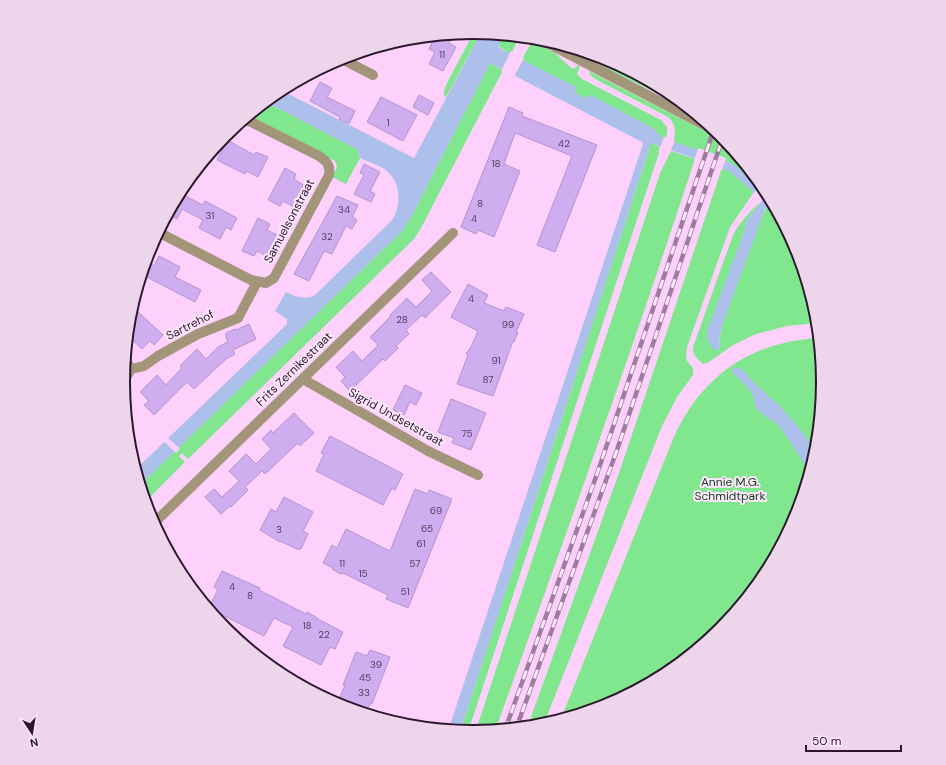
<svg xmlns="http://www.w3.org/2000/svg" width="946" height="765" viewBox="0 0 946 765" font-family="'DM Sans',sans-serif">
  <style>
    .green { fill: #80e78e }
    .water { fill: #adc0eb }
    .pier { fill: #fed1fd }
    .building { fill: #cfaef0; stroke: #b293d1 }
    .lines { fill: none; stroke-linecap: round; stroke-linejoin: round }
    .minor { stroke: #a29579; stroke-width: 10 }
    .rail-casing { stroke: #9e7c9d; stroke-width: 4.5 }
    .rail { stroke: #fee7fd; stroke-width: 3; stroke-dasharray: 9; stroke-linecap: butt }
    .labels { text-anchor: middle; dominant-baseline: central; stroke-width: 4; stroke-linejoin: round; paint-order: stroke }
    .number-label { font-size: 10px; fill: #553e5d }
    .street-label { font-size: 12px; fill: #2c182c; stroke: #fee7fd }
    .park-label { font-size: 12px; fill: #113d1a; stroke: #fee7fd }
    .rim { fill: none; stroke: #2c182c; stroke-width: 2 }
  </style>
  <rect width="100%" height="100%" fill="#fed1fd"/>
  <path class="green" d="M474,32L481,33L446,97L444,96V91L447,83Z
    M496,34L518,36L519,38L511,54L498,46Z
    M532,41L555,53L570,67L574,69L578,65L580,66L577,74L582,79L661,120L667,127V134L664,139L656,132L575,93L522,59Z
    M599,57L605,58L668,91L690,110L594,62Z
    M490,63L503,70L421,228L414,239L188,459L182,453L179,456L185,462L145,502L140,485L402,231L411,217Z
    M589,71L728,143L761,184L760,186L729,162L674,142C674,132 678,126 668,117L595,79L590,75Z
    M266,102L357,149L360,158L346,184L332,177L337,167L335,161L247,116Z
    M651,143L660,147L658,152L659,153L468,732H460Z
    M671,151L695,159C632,351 564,541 495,731L475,733L660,173Z
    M722,168L729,171L754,192L730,227L687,347L686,357L687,361L693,368V375L677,397L662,426L543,726L527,728L620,470Z
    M763,200L746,221L744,232L707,335L715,348L719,350L720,348L719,340L722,326C728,310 761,211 768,206H774L797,249L817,314L818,323L787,326L756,334L733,345L709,362L703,364C698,359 692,355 693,347L733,235C740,221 753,208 763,200Z
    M819,338L823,383L817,451L797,517L764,577L721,630L668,674L607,706L560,721L673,439C701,376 750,342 819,338Z"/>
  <path class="water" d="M481,33L496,34L502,37L498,47L576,87L575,93L586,98L591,95L656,130V132L664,139L693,148L733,164L768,194L774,206H768L765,209L722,326L719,340L720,348L719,350L713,349L707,338V331L744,232L746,221L763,200L729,171L651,143L460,732L448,731L643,144L642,142L490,63L411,217L402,231L140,485L135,470L287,324V319L275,311L286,292C295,296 303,300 314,296L393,219C401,205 401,184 388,172C382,166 368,162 360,158L357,149L266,102L281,90L414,158Z
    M733,367L742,369L757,386L780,406L794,422L817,452L810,472L780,427C773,420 764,417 758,410C753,405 755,401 753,396C749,387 738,379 732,372Z"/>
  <path class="pier" d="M511,51L524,58L514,77L501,71Z
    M664,137L675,140L670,153L660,148Z
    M698,148L726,158L722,170L694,161Z
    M761,184L768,194L759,204V203L761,201L753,194Z
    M167,437L180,449L176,453L163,440Z"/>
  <path class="building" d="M453,34L449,43L456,47L443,71L429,64L435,52L429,49L435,36Z
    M320,82L332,88L327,97L355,111L349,124L339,119L340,117L310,101Z
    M419,95L434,103L428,115L413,107Z
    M381,97L417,115L403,141L367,122Z
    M509,107L523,113L522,116L597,145L555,252L537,245L572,156L515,133L504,164L520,171L494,237L478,230L476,234L461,227Z
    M227,140L254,155L256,152L268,157L258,177L246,171L245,174L217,160Z
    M364,164L380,172L370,191L375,194L371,202L354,194L364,175L360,173Z
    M285,168L296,174L294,179L305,186L294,207L283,201L280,206L268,200Z
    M179,193L203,205L205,201L237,218L231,230L226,227L220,239L199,228L203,220L182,209L177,219L168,214Z
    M337,196L358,205L353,215V217L357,220L352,229L346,226L332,254L324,251L309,281L294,274Z
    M258,218L270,224L267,230L279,236L268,257L257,251L254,256L242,251Z
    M159,256L180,267L175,277L201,290L195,302L143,275L149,263L154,266Z
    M431,272L451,292L425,318L422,315L406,330L409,334L396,346L398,348L385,361L383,359L350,391L341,381L345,377L336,367L353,351L362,361L378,345L370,337L391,316L390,315L407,298L416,307L432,291L422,280Z
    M468,284L488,295L484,303L504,311L506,307L524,314L516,332H518L514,342L513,341L493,396L457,384L468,355L466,354L471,347L478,331L451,317Z
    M137,311L163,335L154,345L150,341L142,349L127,335L129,319Z
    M249,324L256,339L233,350L235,354L226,359L194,389L187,382L154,415L144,405L149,401L140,392L157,375L166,385L182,368L180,366L197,349L206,359L218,347L228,342L226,337V333L235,329L236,330Z
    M405,385L422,393L416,405L410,402L404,415L393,410Z
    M451,399L486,413L471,450L452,443L454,438L438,432Z
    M294,413L314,433L300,446L298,443L265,474L262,471L245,487L248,490L231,507L230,506L221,514L205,497L214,489L222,497L239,481L229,471L246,454L256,464L271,449L262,439L271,430L273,433Z
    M330,436L403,474L395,490L392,488L383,505L316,471L324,454L321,453Z
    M415,489L428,494L429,490L452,499L408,608L386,599L388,595L343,573L342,574L337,572L332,569L333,568L323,563L332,545L337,548L346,529L390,551Z
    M284,497L313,512L303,531L308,534L301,549H297L280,541V542L260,530L271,509L276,512Z
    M222,571L260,588L259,590L306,614L307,612L316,617V618L343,632L335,649L330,647L321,665L283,646L293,627L274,618L264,636L209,608L218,589L214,587Z
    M370,650L390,657L372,704L370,703L365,714L337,705L345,685H343L356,652L367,656Z"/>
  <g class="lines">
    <path class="minor" d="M538,38L716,131
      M340,58L373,75
      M158,232L251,280L266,283L274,278L329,175C331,165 326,161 319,156L245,119
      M125,359L131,369
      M131,369L144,366L158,356L198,334L238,318L257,282
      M303,379L428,451L478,475
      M123,380L127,376L131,369
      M153,524L453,233"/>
    <defs>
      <path id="rail" d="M516,729L617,450L723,137
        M505,730L597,474L714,129"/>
    </defs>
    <use href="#rail" class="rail-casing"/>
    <use href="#rail" class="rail"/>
  </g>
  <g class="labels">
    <g class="number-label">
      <text x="442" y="54">11</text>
      <text x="388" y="122">1</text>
      <text x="564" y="143">42</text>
      <text x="496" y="163">18</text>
      <text x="480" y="203">8</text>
      <text x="344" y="209">34</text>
      <text x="210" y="215">31</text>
      <text x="474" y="218">4</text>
      <text x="327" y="236">32</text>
      <text x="471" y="298">4</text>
      <text x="402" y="319">28</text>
      <text x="508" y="324">99</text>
      <text x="496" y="360">91</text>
      <text x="488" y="379">87</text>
      <text x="467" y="433">75</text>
      <text x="436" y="510">69</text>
      <text x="427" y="528">65</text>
      <text x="279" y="529">3</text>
      <text x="421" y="543">61</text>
      <text x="342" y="563">11</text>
      <text x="415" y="563">57</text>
      <text x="363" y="573">15</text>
      <text x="232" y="586">4</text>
      <text x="405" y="591">51</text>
      <text x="250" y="595">8</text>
      <text x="307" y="625">18</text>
      <text x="324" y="634">22</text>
      <text x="376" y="664">39</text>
      <text x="365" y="677">45</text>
      <text x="364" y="692">33</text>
    </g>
    <g class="street-label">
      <text transform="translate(289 221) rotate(-62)">Samuelsonstraat</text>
      <text transform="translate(190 325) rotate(-27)">Sartrehof</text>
      <text transform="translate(294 369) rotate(-44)">Frits Zernikestraat</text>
      <text transform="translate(396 417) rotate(29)">Sigrid Undsetstraat</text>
    </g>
    <g class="park-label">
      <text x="730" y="482">Annie M.G.<tspan x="730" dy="14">Schmidtpark</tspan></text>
    </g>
  </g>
  <path d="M0 0H946V765H0ZM130 382a343 343 0 1 1 686 0a343 343 0 1 1-686 0Z" fill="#edd6ec" fill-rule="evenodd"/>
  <path class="rim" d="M130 382a343 343 0 1 1 686 0a343 343 0 1 1-686 0Z"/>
  <g transform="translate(32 733) rotate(168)" stroke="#fee7fd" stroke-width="3" paint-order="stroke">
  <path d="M0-3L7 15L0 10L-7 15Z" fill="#2c182c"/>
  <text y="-6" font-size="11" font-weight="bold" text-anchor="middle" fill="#2c182c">N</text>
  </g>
  <path d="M806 745v6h95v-6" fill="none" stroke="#2c182c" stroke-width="2"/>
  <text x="812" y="745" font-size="12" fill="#2c182c" stroke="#fee7fd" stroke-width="3" paint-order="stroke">50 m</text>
</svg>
